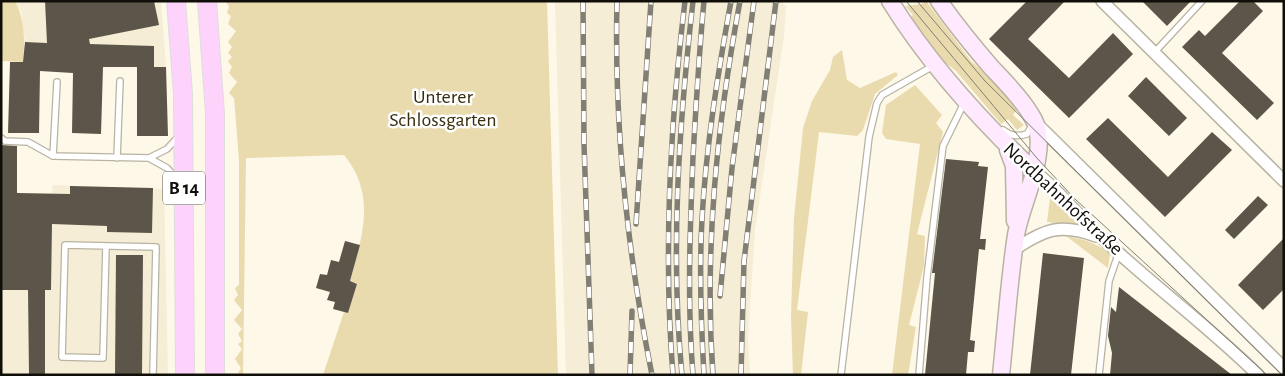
<svg xmlns="http://www.w3.org/2000/svg" width="1285" height="376" viewBox="0 0 1285 376" font-family="'Alegreya Sans',sans-serif">
  <style>
    .built { fill: #f5edd5 }
    .green { fill: #eadbae }
    .building { fill: #5b5649 }
    .lines { fill: none; stroke-linecap: round; stroke-linejoin: round }
    .lane-casing { stroke: #b8b3a3; stroke-width: 8 }
    .street-casing { stroke: #b8b3a3; stroke-width: 14 }
    .secondary-casing { stroke: #b8b3a3; stroke-width: 19 }
    .primary-casing { stroke: #dedddd; stroke-width: 20 }
    .lane { stroke: #fff; stroke-width: 5.5 }
    .street { stroke: #fff; stroke-width: 11 }
    .secondary { stroke: #fee9fe; stroke-width: 16 }
    .primary { stroke: #fdd3fc; stroke-width: 18 }
    .tram { stroke: #817e73; stroke-width: 1 }
    .rail-casing { stroke: #817e73; stroke-width: 5.5 }
    .rail { stroke: #fff; stroke-width: 4; stroke-dasharray: 11; stroke-linecap: butt }
    .labels { text-anchor: middle; dominant-baseline: central; stroke-width: 5; stroke-linejoin: round; paint-order: stroke }
    .shield { fill: #fff; stroke: #585653; stroke-width: 1 }
    .shield-label { font-size: 19px; font-weight: bold; fill: #100e09 }
    .park-label { font-size: 20px; fill: #372d0d; stroke: #fff }
    .street-label { font-size: 20px; fill: #100e09; stroke: #fff }
  </style>
  <rect width="100%" height="100%" fill="#fdf8e7"/>
  <path class="built" d="M15,1H161L166,67H154V46L25,42L21,12Z
    M555,1H783V4L786,6L784,36L755,230L748,337L750,375H566Z
    M53,185L164,189L168,375H1V193L52,194Z"/>
  <path class="green" d="M1,1H15C25,20 25,41 23,62L1,61Z
    M225,1H547L558,375H323L344,312L348,313L357,284L350,281C362,237 377,195 344,155L246,158L243,375L238,373L241,368L235,359L242,349L238,344L242,341L238,334L242,329L234,320L242,310L234,300L238,295L235,288L239,285V160L234,98L229,93L237,82L229,73L232,67L228,61L232,57L228,53L232,47L228,42L236,31L228,24L231,16L227,13L229,6Z
    M926,1L971,61L987,75L1017,109L1013,115L1024,125L1017,130L1008,119L1001,124L956,71L938,57L909,19L913,15L905,6L922,4Z
    M842,50L847,80L860,88L896,72L898,75L875,94L863,130L857,136L819,132L797,310L808,312L801,375H793L791,316L794,218L803,128L812,101L830,70L833,57Z
    M915,85L942,115L936,123L943,132L917,234L925,236L924,266L909,325L916,327L908,375H892L920,144L886,139L882,133L886,105Z
    M1050,198L1082,226L1047,222Z
    M1066,236C1083,239 1097,243 1110,254L1108,268Z"/>
  <path class="building" d="M45,1H154L159,25L89,39L90,44L154,46V67H166L168,136H137V67H103L101,134L72,133L73,73L40,71L39,133H8L10,62H23L25,42L47,43Z
    M1027,1H1065L1028,39L1069,78L1113,33L1133,54L1069,118L989,39Z
    M1142,1H1191L1167,26Z
    M1240,1H1253L1263,11L1222,53L1274,103L1257,120L1182,47L1199,30L1205,36Z
    M1146,77L1187,118L1169,136L1128,96Z
    M1108,118L1168,177L1212,132L1232,150L1165,217L1086,139Z
    M1,145L17,146V193L70,194V186L153,188L152,233L107,232V226L52,224L51,290H45V375H29L28,290H1Z
    M946,159L979,162L978,166L988,167L980,239H986L985,250L979,249L970,340L975,341L974,352H968L966,375H925L935,273H932Z
    M1258,196L1268,205L1234,239L1225,230Z
    M1284,238V289L1263,310L1238,285Z
    M345,241L360,245L350,281L357,284L348,313L333,309L335,302L327,300L330,292L316,288L320,274L327,275L331,260L339,262Z
    M1043,253L1084,258L1071,375H1030Z
    M116,255H143L142,375H115Z
    M1119,287L1232,375H1110L1112,353L1108,336L1111,307L1116,312Z"/>
  <g class="lines">
    <defs>
      <path id="lane" d="M1153,54L1202,1
        M1003,130C1011,136 1017,137 1027,134L1032,126
        M1,138L5,141L28,142L53,156L149,158L167,168L179,181
        M53,156L57,82
        M117,158L120,81
        M149,158L167,149L179,136
        M106,246L103,358L62,357L65,245L156,247L153,375
        M841,375L869,137L877,103L882,95L933,66
        M919,375L927,277L943,146L964,103
        M1099,375L1109,281L1119,252"/>
      <path id="street" d="M1102,1L1284,181
        M1036,123L1284,368
        M1035,172C1059,190 1078,216 1100,236C1151,284 1208,326 1258,375
        M1015,249C1045,229 1061,223 1096,236"/>
      <path id="secondary" d="M890,1C929,64 981,121 1035,172
        M939,1C955,24 973,46 991,67C1006,83 1024,101 1034,120C1050,152 1021,203 1016,235C1009,281 1006,328 1001,375
        M1008,150L1014,166L1015,221"/>
      <path id="primary" d="M176,1L183,94L185,375
        M207,1L215,114V375"/>
    </defs>
    <use href="#lane" class="lane-casing"/>
    <use href="#street" class="street-casing"/>
    <use href="#secondary" class="secondary-casing"/>
    <use href="#primary" class="primary-casing"/>
    <use href="#lane" class="lane"/>
    <use href="#street" class="street"/>
    <use href="#secondary" class="secondary"/>
    <use href="#primary" class="primary"/>
    <path class="tram" d="M906,1L1036,157L1075,199L1267,375
      M917,1L985,81L1282,375"/>
    <defs>
      <path id="rail" d="M583,1L584,144L592,375
        M617,1C614,127 627,251 652,375
        M636,224L651,1
        M720,296L732,168L754,1
        M630,375L632,311
        M673,375C663,251 670,125 685,1
        M682,375C670,251 679,125 693,1
        M693,375C687,302 690,230 693,157C696,105 699,53 704,1
        M704,375C701,323 699,271 702,219C706,146 718,73 731,1
        M713,375C704,249 717,125 740,1
        M741,375L744,261L776,1"/>
    </defs>
    <use href="#rail" class="rail-casing"/>
    <use href="#rail" class="rail"/>
  </g>
  <g class="labels">
    <rect class="shield" x="163" y="171.5" width="42" height="33" rx="4"/>
    <g class="shield-label">
      <text x="184" y="188">B 14</text>
    </g>
    <g class="park-label">
      <text x="443" y="97">Unterer<tspan x="443" dy="23">Schlossgarten</tspan></text>
    </g>
    <g class="street-label">
      <text transform="translate(1063 199) rotate(43)">Nordbahnhofstraße</text>
    </g>
  </g>
  <rect width="1285" height="376" fill="none" stroke="#100e09" stroke-width="5"/>
</svg>
